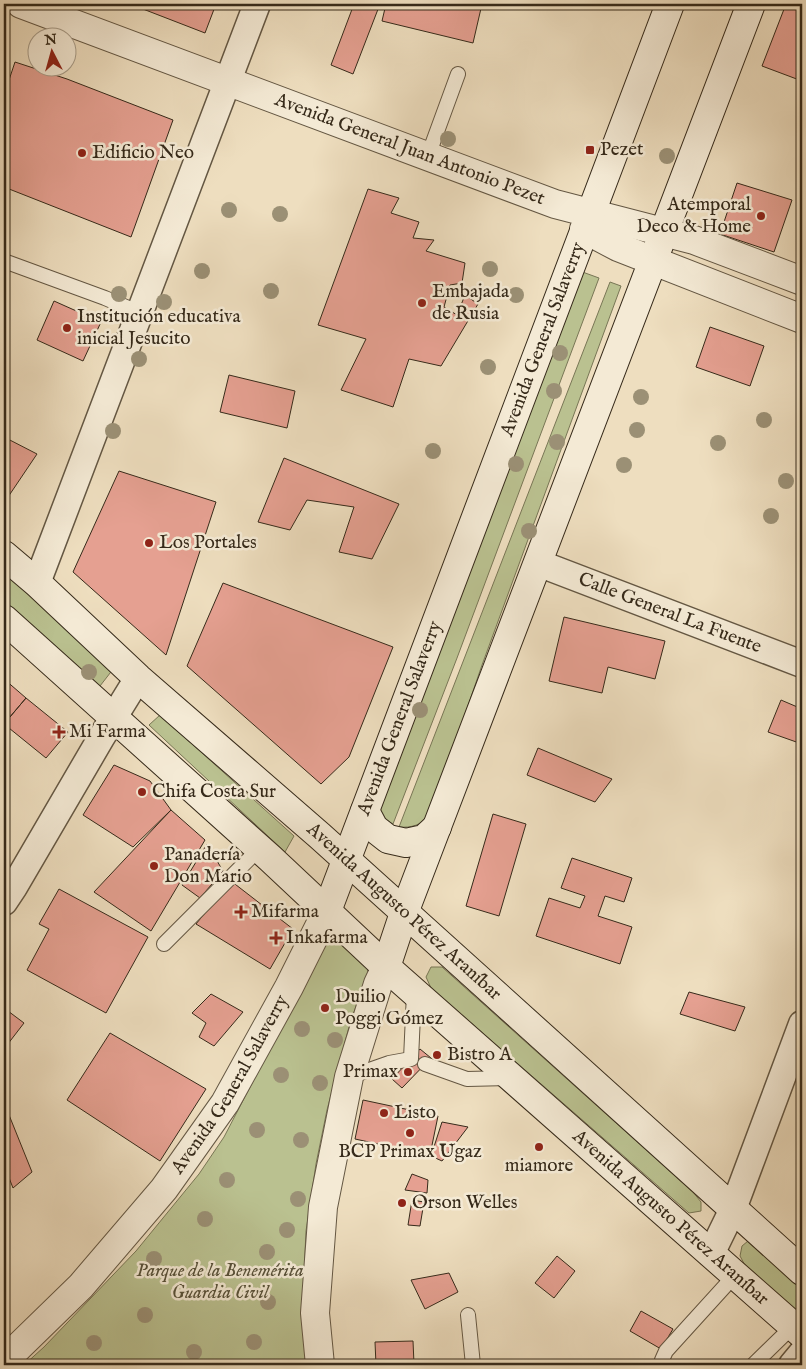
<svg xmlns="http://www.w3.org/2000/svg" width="806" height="1369" viewBox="0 0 806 1369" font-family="'IM FELL English',serif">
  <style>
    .green { fill: #bac190; stroke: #787655 }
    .building { fill: #e5a091; stroke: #362a1a }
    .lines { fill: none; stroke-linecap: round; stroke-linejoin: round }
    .service-casing { stroke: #645743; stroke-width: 16 }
    .minor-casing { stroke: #645743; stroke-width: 29 }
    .tertiary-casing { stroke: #645743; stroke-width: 30 }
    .secondary-casing { stroke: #362a1a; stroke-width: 30 }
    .service { stroke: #f4ead5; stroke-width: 14 }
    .minor { stroke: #f4ead5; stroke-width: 26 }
    .tertiary { stroke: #f4ead5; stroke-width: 28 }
    .secondary { stroke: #f4ead5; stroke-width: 28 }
    .tree { fill: #9b9075 }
    .poi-dot { fill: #8f2418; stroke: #f4ead5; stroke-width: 2 }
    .labels { text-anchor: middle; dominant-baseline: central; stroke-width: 5; stroke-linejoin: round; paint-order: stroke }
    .street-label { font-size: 19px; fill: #362a1a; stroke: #f4ead5 }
    .poi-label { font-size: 19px; fill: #362a1a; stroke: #f4ead5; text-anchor: start }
    .park-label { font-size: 19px; font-style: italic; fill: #575038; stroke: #f4ead5 }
  </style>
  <rect width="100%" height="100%" fill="#eedebf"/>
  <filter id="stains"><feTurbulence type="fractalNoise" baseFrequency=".004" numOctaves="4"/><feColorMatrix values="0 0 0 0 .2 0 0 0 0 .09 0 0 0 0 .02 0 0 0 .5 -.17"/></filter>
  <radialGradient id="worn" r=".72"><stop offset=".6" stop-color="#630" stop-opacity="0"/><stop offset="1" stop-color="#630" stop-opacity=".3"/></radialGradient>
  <path class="green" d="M577,270L599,278L457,658L393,824L383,818L372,804Z
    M610,282L621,286L482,665L430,816C421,825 411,828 399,827Z
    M4,573L114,668L100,686L4,606Z
    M160,715L294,836L285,852L149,725Z
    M337,941L344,944L368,969L367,976L350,1023L327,1110L316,1164L306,1231L303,1297L307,1365H24L44,1347L136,1251L199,1174L224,1137L322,949L327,943Z
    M431,967H442L693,1192L701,1202V1211L689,1213L431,988L426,977Z
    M748,1241L802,1289V1318L747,1269L740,1256L742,1246Z"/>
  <path class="building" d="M130,4H216L205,33Z
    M354,4H380L353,74L331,65Z
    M386,4H482L473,43L382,21Z
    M786,4H802V81L762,66Z
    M15,62L67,79L173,120L131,237L4,187V95Z
    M737,183L792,200L774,252L720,234Z
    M368,189L399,198L391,213L419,222L413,238L434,240L426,251L465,263L462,283L450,285L444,307L457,315L465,295L478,304L441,366L409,359L393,407L341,390L366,339L318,325Z
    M54,301L101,322L83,361L37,340Z
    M710,327L764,346L750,386L696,367Z
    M229,375L295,391L287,428L220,412Z
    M4,437L37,454L6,500L4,498Z
    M284,458L399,504L372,559L339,552L354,507L307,500L290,530L258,522Z
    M119,471L216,502L166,655L73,572Z
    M223,583L393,647L349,757L321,784L187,666Z
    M564,617L665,641L655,679L608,667L602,693L549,681Z
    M4,679L26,698L4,724Z
    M26,698L68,732L46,758L4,724Z
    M781,700L802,709V744L768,732Z
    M538,748L612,779L595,802L527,775Z
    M114,765L150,781L171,810L133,847L83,815Z
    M171,810L205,840L151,931L94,892Z
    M493,814L526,824L499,916L466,906Z
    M207,844L223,871L200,898L182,885Z
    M572,858L632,878L624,902L605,896L598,916L632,927L620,964L536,936L549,898L580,908L585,896L561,888Z
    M231,881L293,929L270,969L196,924Z
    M59,889L148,937L106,1013L27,970L49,929L39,924Z
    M689,992L745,1007L735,1031L680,1014Z
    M211,994L243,1012L214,1046L199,1037L206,1023L192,1013Z
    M4,1008L24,1023L4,1049Z
    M110,1033L206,1089L160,1161L67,1100Z
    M420,1049L431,1058L402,1088L392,1079Z
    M363,1100L438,1116L430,1155L355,1139Z
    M7,1110L32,1172L13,1188L4,1165V1111Z
    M442,1122L468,1127L442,1161L431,1156Z
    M412,1174L428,1180L427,1193L405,1190Z
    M412,1200L424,1202L420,1226L408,1225Z
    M557,1256L575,1271L554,1298L535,1283Z
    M449,1273L458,1292L425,1309L411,1280Z
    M641,1311L673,1329L661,1349L630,1331Z
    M413,1341L414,1364L376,1365L375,1342Z"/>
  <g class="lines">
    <defs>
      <path id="service" d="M428,156L458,74
        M4,261L105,298L140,313
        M164,944L259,849
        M425,1064L467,1079L509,1078
        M349,1077L389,1063L411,1059L414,993
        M468,1315L473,1365
        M663,1365L662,1360L666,1351L735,1275
        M753,1365L793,1326"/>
      <g id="minor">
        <path id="s1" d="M538,563L802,664"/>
        <path d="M37,583L257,4"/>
        <path d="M4,902L14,887L101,738L138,678"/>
        <path d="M711,1254L733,1209L802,1024"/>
        <path d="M792,1365L802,1353"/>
      </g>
      <g id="tertiary">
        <path id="s2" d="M21,4L555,204L694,240L802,281"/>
        <path d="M584,229L618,247L802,319"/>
        <path id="s3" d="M4,1361L81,1286L164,1189L225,1103L289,987L327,911"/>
        <path d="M320,1365L315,1313L323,1207L349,1077L378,984L386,967"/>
      </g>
      <g id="secondary">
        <path id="s4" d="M4,555L37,583L138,678L320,836L802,1271"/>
        <path id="s5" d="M4,619L271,859L386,967L802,1334"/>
        <path d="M365,811L374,828L388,839L406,843L424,839L437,827"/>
        <path id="s6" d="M327,911L670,4"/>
        <path d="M386,967L404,913L751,4"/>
      </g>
    </defs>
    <use href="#service" class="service-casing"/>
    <use href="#minor" class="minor-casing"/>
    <use href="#tertiary" class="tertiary-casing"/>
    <use href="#secondary" class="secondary-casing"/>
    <use href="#service" class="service"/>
    <use href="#minor" class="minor"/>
    <use href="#tertiary" class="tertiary"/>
    <use href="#secondary" class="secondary"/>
  </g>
  <g class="tree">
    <circle cx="448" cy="139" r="8"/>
    <circle cx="667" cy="156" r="8"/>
    <circle cx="229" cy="210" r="8"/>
    <circle cx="280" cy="214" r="8"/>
    <circle cx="490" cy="269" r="8"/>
    <circle cx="202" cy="271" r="8"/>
    <circle cx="271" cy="291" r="8"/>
    <circle cx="119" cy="294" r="8"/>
    <circle cx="516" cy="295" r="8"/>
    <circle cx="164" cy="302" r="8"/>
    <circle cx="560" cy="353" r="8"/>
    <circle cx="139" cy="359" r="8"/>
    <circle cx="488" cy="367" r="8"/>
    <circle cx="554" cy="391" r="8"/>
    <circle cx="641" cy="397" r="8"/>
    <circle cx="764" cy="420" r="8"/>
    <circle cx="637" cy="430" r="8"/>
    <circle cx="113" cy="431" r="8"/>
    <circle cx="557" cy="442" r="8"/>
    <circle cx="718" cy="443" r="8"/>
    <circle cx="433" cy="451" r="8"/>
    <circle cx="516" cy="464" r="8"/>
    <circle cx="624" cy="465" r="8"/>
    <circle cx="786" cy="481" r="8"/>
    <circle cx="771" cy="516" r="8"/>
    <circle cx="529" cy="531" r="8"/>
    <circle cx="89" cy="672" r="8"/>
    <circle cx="420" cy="710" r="8"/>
    <circle cx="302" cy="1029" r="8"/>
    <circle cx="335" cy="1040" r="8"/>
    <circle cx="281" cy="1075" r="8"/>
    <circle cx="320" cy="1083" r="8"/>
    <circle cx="257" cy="1130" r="8"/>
    <circle cx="301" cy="1140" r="8"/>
    <circle cx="227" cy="1180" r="8"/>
    <circle cx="298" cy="1199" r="8"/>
    <circle cx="205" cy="1219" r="8"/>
    <circle cx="287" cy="1230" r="8"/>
    <circle cx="267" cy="1252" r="8"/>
    <circle cx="154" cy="1259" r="8"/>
    <circle cx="268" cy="1302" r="8"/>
    <circle cx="145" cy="1315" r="8"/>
    <circle cx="254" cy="1342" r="8"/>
    <circle cx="94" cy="1343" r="8"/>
    <circle cx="194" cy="1352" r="8"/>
  </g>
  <g class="poi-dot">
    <rect x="585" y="145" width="10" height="10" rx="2.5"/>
    <circle cx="82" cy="153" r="5"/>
    <circle cx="761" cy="216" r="5"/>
    <circle cx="422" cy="303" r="5"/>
    <circle cx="67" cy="328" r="5"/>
    <circle cx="149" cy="543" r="5"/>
    <path d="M56.5 724.5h5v5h5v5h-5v5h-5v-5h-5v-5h5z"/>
    <circle cx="142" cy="792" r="5"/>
    <circle cx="154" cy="866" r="5"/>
    <path d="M238.5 904.5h5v5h5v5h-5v5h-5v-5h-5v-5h5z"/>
    <path d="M273.5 930.5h5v5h5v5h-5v5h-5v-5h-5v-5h5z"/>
    <circle cx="325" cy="1008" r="5"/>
    <circle cx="437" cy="1055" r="5"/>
    <circle cx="408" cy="1072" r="5"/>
    <circle cx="384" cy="1113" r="5"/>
    <circle cx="410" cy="1133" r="5"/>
    <circle cx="539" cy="1147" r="5"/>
    <circle cx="402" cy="1203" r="5"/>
  </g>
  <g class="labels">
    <g class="street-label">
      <text stroke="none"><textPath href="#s2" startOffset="415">Avenida General Juan Antonio Pezet</textPath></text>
      <text stroke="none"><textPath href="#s6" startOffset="611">Avenida General Salaverry</textPath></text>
      <text stroke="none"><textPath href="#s1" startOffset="141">Calle General La Fuente</textPath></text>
      <text stroke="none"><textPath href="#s6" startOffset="206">Avenida General Salaverry</textPath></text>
      <text stroke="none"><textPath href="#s4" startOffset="536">Avenida Augusto Pérez Araníbar</textPath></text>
      <text stroke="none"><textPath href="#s3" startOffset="359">Avenida General Salaverry</textPath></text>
      <text stroke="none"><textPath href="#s5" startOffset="896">Avenida Augusto Pérez Araníbar</textPath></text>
    </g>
    <g class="poi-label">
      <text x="600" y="150">Pezet</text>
      <text x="92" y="153">Edificio Neo</text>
      <text x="751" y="205" text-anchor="end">Atemporal<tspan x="751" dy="22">Deco &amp; Home</tspan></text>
      <text x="432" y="292">Embajada<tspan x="432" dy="22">de Rusia</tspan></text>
      <text x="77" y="317">Institución educativa<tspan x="77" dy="22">inicial Jesucito</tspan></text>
      <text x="159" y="543">Los Portales</text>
      <text x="69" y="732">Mi Farma</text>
      <text x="152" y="792">Chifa Costa Sur</text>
      <text x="164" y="855">Panadería<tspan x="164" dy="22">Don Mario</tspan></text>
      <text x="251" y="912">Mifarma</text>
      <text x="286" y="938">Inkafarma</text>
      <text x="335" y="997">Duilio<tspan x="335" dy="22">Poggi Gómez</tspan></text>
      <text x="447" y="1055">Bistro A</text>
      <text x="398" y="1072" text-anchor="end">Primax</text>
      <text x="394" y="1113">Listo</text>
      <text x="410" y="1152" text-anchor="middle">BCP Primax Ugaz</text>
      <text x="539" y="1166" text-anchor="middle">miamore</text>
      <text x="412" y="1203">Orson Welles</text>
    </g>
    <g class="park-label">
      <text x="220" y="1271">Parque de la Benemérita<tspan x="220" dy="22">Guardia Civil</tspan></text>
    </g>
  </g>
  <rect width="806" height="1369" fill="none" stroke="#eedebf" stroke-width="20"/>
  <rect x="5" y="5" width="796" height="1359" fill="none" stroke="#362a1a" stroke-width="2.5"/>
  <rect x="10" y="10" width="786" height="1349" fill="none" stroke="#362a1a"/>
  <g transform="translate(52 52) rotate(354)"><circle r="24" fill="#f4ead5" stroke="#a89d8a"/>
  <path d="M0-4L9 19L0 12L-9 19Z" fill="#8f2418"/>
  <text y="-8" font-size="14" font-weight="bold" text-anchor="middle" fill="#362a1a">N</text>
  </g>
  <rect width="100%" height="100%" filter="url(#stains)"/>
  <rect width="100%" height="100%" fill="url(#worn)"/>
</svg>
